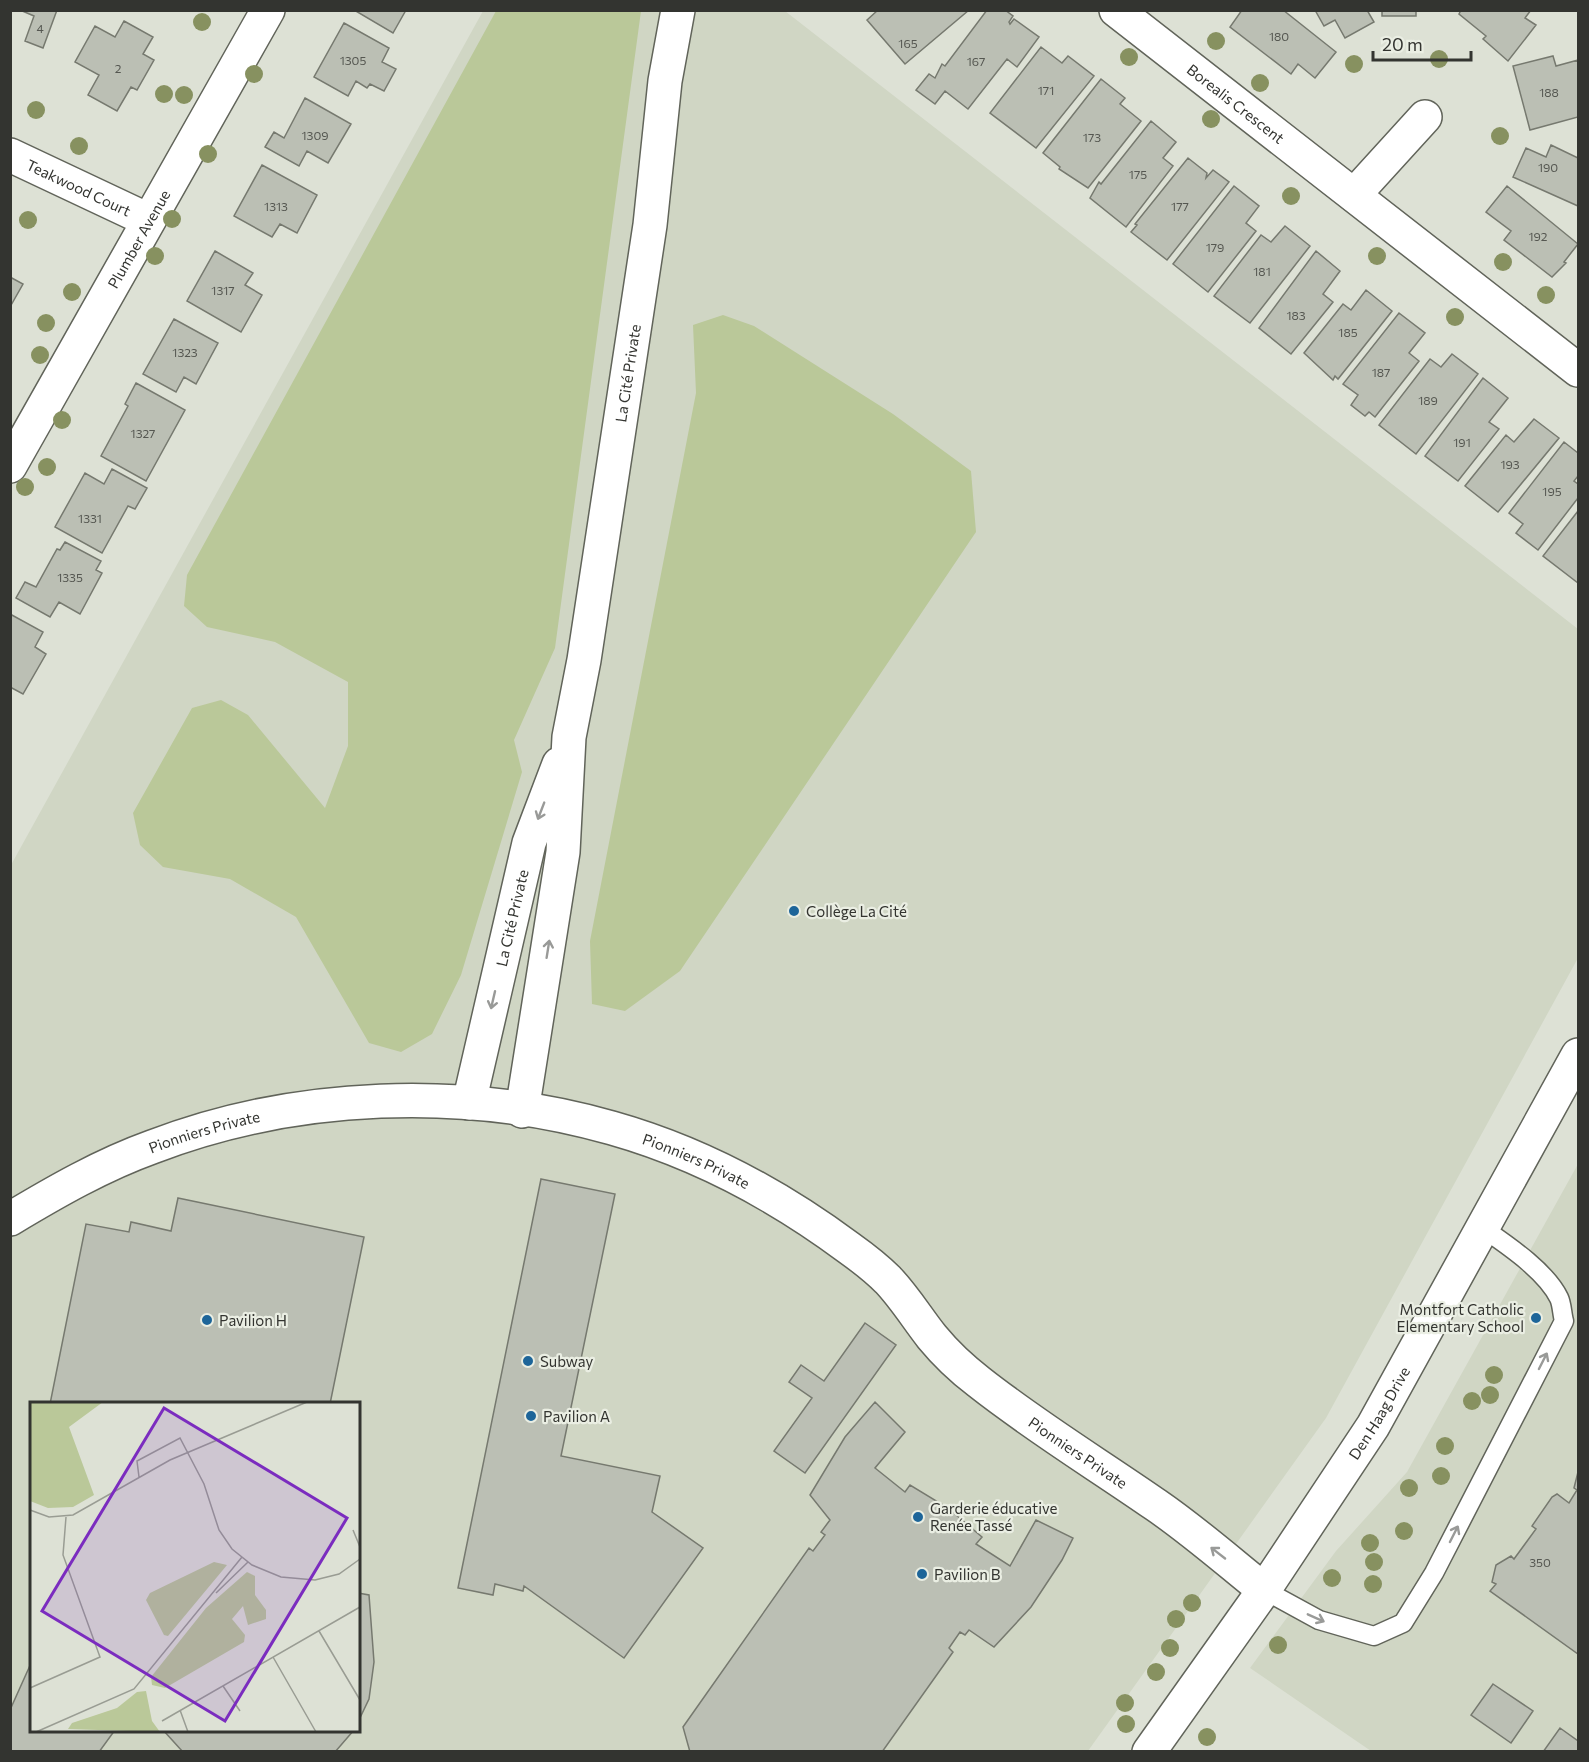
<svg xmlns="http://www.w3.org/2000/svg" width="1589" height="1762" viewBox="0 0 1589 1762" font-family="Commissioner,sans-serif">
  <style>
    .built { fill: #d0d6c4; fill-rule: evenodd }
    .green { fill: #bac899 }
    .building { fill: #bbbfb4; stroke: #76796f; stroke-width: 1.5 }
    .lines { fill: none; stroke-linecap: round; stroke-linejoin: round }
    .service-casing { stroke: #61645a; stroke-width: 21 }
    .minor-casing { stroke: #61645a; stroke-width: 36 }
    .tertiary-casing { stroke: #61645a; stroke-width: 36 }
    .service { stroke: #fff; stroke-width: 18 }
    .minor { stroke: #fff; stroke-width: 33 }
    .tertiary { stroke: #fff; stroke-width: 33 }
    .tree { fill: #879160 }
    .oneway { stroke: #999a98 }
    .poi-dot { fill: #1d6599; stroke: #eaeee3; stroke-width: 2 }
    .labels { text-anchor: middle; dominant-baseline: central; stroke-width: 4.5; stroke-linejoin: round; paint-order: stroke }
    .number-label { font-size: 12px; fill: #555751 }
    .street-label { font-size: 15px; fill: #333430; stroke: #eaeee3 }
    .poi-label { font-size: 15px; fill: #333430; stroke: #eaeee3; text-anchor: start }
    .inset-road { fill: none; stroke: #999c93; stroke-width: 1.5 }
    .view { fill: #7b2cbf; fill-opacity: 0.15; stroke: #7b2cbf; stroke-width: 3 }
    .inset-edge { fill: none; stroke: #333430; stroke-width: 3 }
  </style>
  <rect width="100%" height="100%" fill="#dde1d5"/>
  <path class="built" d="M483,11H785L1578,629V958L1326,1418L1088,1751L11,1752V865ZM32,1404H358V1730H32Z
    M1578,1164V1751H1371L1250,1668L1336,1551L1407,1472Z"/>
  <path class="green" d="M496,11H641L555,648L514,740L522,772L461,975L432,1034L401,1052L369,1043L296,917L230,879L163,867L140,845L133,813L192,708L221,700L248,715L325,808L348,746V682L275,642L207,627L184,606L187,575Z
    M723,315L754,326L893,414L971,471L976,532L680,971L625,1011L592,1004L590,941L696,393L693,325Z"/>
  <path class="building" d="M20,10H57L43,48L25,41L34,16Z
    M354,10H406L393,33Z
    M878,10H969L905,64L867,20Z
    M987,10H1005L1013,16L1009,22L1010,24L1014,19L1039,37L1017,67L1007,59L968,109L945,91L935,104L916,90L929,74L935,78L942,64L945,66Z
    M1242,10H1283L1336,52L1315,78L1298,64L1291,74L1230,27Z
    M1315,10H1367L1374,22L1345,38L1335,20L1324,26Z
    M1382,10H1416V16H1382Z
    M1461,10H1531L1525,18L1536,25L1508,61L1483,39L1486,36L1459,14Z
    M124,21L153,37L143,54L154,60L137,90L131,87L117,111L88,95L99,75L75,62L95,26L115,37Z
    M344,23L389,48L382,62L396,69L384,91L370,84L367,88L356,81L348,96L314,77Z
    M1041,47L1062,63L1068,56L1094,76L1036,148L990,113Z
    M1553,56L1556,66L1578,60V117L1530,130L1513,66Z
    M1101,79L1125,98L1120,104L1141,121L1088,188L1059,169L1060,167L1043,153Z
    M305,98L351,124L328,163L307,151L299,166L265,147L274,132L284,138Z
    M1151,121L1176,142L1163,158L1173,166L1126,227L1090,198L1099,182L1101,184Z
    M1551,145L1578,158V206L1513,177L1526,148L1546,157Z
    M1188,158L1207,173L1206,178L1213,170L1229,182L1167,260L1131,232L1137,225L1135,224Z
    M262,165L317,195L297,233L280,224L272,237L234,216Z
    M1234,186L1259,206L1246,223L1256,231L1208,292L1173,264Z
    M1507,186L1578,244L1564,262L1566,263L1552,277L1504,240L1511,231L1486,212Z
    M1285,226L1310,246L1250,323L1214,296L1261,235L1271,242Z
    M215,251L253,273L245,285L262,295L241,332L187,301Z
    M1316,251L1340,271L1323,294L1333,302L1291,354L1259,328Z
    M10,277L23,284L10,307Z
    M1366,290L1392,311L1338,379L1335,376L1333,380L1304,353L1343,304L1351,310Z
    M1399,313L1425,333L1409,353L1419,361L1375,417L1369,412L1365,416L1351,405L1358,395L1343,384Z
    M174,319L218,343L196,384L184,377L176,392L143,374Z
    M1452,354L1478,374L1416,454L1379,425L1430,359L1441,367Z
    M1483,378L1508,398L1489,422L1499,429L1458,481L1425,456Z
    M136,383L185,410L146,481L101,456L128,406L125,404Z
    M1534,419L1559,438L1498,512L1465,486L1506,435L1514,442Z
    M1564,442L1578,453V476L1574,481L1578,484V498L1538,550L1516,533L1523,524L1509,513Z
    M112,469L147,488L135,509L128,506L102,553L55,527L85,473L104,484Z
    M1578,511V583L1543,556Z
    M65,542L101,561L96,570L102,573L80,614L59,602L50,617L16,598L25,582L36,587L57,549L60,550Z
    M10,614L43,632L35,647L46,654L23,694L10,687Z
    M541,1179L615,1194L561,1456L660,1476L652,1512L703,1548L624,1658L524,1586L523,1591L495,1584L493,1595L458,1588Z
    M178,1198L364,1237L330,1404H50L86,1224L129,1232L131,1222L171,1231Z
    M865,1323L896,1345L805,1473L774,1451L812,1398L789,1382L801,1365L824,1381Z
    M875,1402L905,1432L875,1468L905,1492L910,1485L948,1508L982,1537L976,1544L1010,1566L1036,1520L1073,1538L1062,1560L1031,1607L994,1647L969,1630L965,1635L960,1632L949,1648L953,1652L882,1752H690L683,1727L809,1548L813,1551L825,1535L821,1532L830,1520L810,1495L845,1437Z
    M1578,1472V1654L1490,1591L1496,1584L1492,1582L1496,1565L1511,1556L1514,1559L1536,1529L1532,1526L1552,1497L1557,1494L1569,1503L1577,1490L1574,1488Z
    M358,1593L369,1595L374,1662L369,1699L358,1722Z
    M32,1661V1730H115L99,1752H10V1710Z
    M1493,1684L1533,1711L1511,1743L1471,1715Z
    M1560,1728L1578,1741V1752H1543Z
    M163,1730H354L335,1752H183Z"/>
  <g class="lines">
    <defs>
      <path id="service" d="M1264,1590L1319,1620L1374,1636L1403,1623L1434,1573L1564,1321C1562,1314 1562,1304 1559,1298C1546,1271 1507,1245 1484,1229"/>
      <g id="minor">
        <path id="s1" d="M1116,10L1578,370"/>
        <path id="s2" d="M10,155L148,220"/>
        <path d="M1354,195L1425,117"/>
        <path id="s3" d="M10,466L268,10"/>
        <path id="s4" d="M469,1103L529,843L559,764"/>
        <path id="s5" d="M522,1111L563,852L569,737L584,660L650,225L665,81L678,10"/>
        <path id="s6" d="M10,1219C55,1192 102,1165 152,1147C295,1092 465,1086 612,1128C697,1152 779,1196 849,1248C863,1258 876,1268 888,1280C905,1298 917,1318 932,1337C946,1354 962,1369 979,1382C1036,1427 1097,1464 1156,1505C1194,1531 1229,1562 1264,1590"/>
      </g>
      <g id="tertiary">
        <path id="s7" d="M1149,1752L1264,1590L1373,1426L1578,1055"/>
      </g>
    </defs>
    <use href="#service" class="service-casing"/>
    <use href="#minor" class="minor-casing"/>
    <use href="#tertiary" class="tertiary-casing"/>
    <use href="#service" class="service"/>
    <use href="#minor" class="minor"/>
    <use href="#tertiary" class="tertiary"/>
  </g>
  <g class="tree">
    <circle cx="202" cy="22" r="9"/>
    <circle cx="1216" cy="41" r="9"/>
    <circle cx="1129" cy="57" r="9"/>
    <circle cx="1439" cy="59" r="9"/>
    <circle cx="1354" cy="64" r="9"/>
    <circle cx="254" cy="74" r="9"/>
    <circle cx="1260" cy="83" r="9"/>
    <circle cx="164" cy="94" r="9"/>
    <circle cx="184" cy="95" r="9"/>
    <circle cx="36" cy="110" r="9"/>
    <circle cx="1211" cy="119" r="9"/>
    <circle cx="1500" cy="136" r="9"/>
    <circle cx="79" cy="146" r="9"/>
    <circle cx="208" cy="154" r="9"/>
    <circle cx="1291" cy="196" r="9"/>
    <circle cx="172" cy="219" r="9"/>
    <circle cx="28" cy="220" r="9"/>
    <circle cx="155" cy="256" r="9"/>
    <circle cx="1377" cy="256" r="9"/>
    <circle cx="1503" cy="262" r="9"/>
    <circle cx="72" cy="292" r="9"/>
    <circle cx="1546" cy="295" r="9"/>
    <circle cx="1455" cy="317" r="9"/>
    <circle cx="46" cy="323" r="9"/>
    <circle cx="40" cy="355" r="9"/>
    <circle cx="62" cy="420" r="9"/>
    <circle cx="47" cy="467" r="9"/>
    <circle cx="25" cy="487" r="9"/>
    <circle cx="1494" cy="1375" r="9"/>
    <circle cx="1490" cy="1395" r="9"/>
    <circle cx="1472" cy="1401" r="9"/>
    <circle cx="1445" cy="1446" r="9"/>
    <circle cx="1441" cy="1476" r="9"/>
    <circle cx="1409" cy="1488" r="9"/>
    <circle cx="1404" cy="1531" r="9"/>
    <circle cx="1370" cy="1543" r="9"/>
    <circle cx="1374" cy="1562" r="9"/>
    <circle cx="1332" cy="1578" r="9"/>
    <circle cx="1373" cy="1584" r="9"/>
    <circle cx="1192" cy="1603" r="9"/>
    <circle cx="1176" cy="1619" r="9"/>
    <circle cx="1278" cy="1645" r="9"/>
    <circle cx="1170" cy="1648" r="9"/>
    <circle cx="1156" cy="1672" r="9"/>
    <circle cx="1125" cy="1703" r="9"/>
    <circle cx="1126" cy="1724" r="9"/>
    <circle cx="1207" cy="1737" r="9"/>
  </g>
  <defs><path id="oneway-shaft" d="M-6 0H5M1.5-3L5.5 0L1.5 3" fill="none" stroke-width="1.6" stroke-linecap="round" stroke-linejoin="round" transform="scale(1.5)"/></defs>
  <g class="oneway">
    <use href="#oneway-shaft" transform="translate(541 811) rotate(111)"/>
    <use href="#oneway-shaft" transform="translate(548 949) rotate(-81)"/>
    <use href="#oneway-shaft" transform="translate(493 1000) rotate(103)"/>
    <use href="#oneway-shaft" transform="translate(1543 1361) rotate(-63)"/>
    <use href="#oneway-shaft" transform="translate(1454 1534) rotate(-63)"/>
    <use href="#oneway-shaft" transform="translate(1218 1553) rotate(-142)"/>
    <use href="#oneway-shaft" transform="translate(1316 1618) rotate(24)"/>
  </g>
  <g class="poi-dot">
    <circle cx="794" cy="911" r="6"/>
    <circle cx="1536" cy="1318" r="6"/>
    <circle cx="207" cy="1320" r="6"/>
    <circle cx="528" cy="1361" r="6"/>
    <circle cx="531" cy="1416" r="6"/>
    <circle cx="918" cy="1517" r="6"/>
    <circle cx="922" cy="1574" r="6"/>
  </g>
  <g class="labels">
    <g class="number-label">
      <text x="40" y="28">4</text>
      <text x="1279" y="36">180</text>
      <text x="908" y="43">165</text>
      <text x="353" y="60">1305</text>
      <text x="976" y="61">167</text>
      <text x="118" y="68">2</text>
      <text x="1046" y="90">171</text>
      <text x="1549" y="92">188</text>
      <text x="315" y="135">1309</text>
      <text x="1092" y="137">173</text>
      <text x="1548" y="167">190</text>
      <text x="1138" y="174">175</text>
      <text x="276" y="206">1313</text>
      <text x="1180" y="206">177</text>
      <text x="1538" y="236">192</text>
      <text x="1215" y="247">179</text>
      <text x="1262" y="271">181</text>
      <text x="223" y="290">1317</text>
      <text x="1296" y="315">183</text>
      <text x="1348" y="332">185</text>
      <text x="185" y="352">1323</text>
      <text x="1381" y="372">187</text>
      <text x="1428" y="400">189</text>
      <text x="143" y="433">1327</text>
      <text x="1462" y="442">191</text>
      <text x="1510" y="464">193</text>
      <text x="1552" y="491">195</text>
      <text x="90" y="518">1331</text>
      <text x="70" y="577">1335</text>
      <text x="1540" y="1562">350</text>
    </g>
    <g class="street-label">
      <text stroke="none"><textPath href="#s1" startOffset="152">Borealis Crescent</textPath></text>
      <text stroke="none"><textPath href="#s2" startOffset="76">Teakwood Court</textPath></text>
      <text stroke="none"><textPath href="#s3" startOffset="261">Plumber Avenue</textPath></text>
      <text stroke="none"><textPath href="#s5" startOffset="746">La Cité Private</textPath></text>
      <text stroke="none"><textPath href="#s4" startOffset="190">La Cité Private</textPath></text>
      <text stroke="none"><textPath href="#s6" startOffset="214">Pionniers Private</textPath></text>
      <text stroke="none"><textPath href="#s6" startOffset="718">Pionniers Private</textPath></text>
      <text stroke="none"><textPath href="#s7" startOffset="410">Den Haag Drive</textPath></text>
      <text stroke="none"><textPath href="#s6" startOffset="1204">Pionniers Private</textPath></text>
    </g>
    <g class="poi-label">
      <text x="806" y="911">Collège La Cité</text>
      <text x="1524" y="1309" text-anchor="end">Montfort Catholic<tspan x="1524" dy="17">Elementary School</tspan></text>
      <text x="219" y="1320">Pavilion H</text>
      <text x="540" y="1361">Subway</text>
      <text x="543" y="1416">Pavilion A</text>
      <text x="930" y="1508">Garderie éducative<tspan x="930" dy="17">Renée Tassé</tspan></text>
      <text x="934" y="1574">Pavilion B</text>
    </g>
  </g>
  <g transform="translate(30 1402)">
    <rect width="330" height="330" fill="#dde1d5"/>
    <path d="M0,0H73L39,25L64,93L43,105L18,106L0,99ZM184,160L197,163L138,234L134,233L116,198L120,191ZM217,170L225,174V193L236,208V217L218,223L213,204L202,217L215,233L214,240L135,286L122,283L121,275L176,206ZM116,289L122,319L130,330L38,327L42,321L87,306L107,290Z" fill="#bac899"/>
    <path class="inset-road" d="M109,75L107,59L150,36L174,82L189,128L202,147L222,163L251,175L285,178L309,172L330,157M0,108L19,115L43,113L140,58L277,0M323,128L330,145M186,191L218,160M289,229L330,298M243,255L286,330M193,284L210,309M0,286L70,255L33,153L36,115M150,308L158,330M132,319L330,205M6,330L104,287L212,155"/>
    <path class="view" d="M134,6L317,116L195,319L12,209Z"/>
    <rect width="330" height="330" class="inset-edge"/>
  </g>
  <rect width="1589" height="1762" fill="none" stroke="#333430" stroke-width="24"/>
  <path d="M1373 51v9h98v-9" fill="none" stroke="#333430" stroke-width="3"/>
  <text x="1382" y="51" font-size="18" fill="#333430" stroke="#eaeee3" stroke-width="4.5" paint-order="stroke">20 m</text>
</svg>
